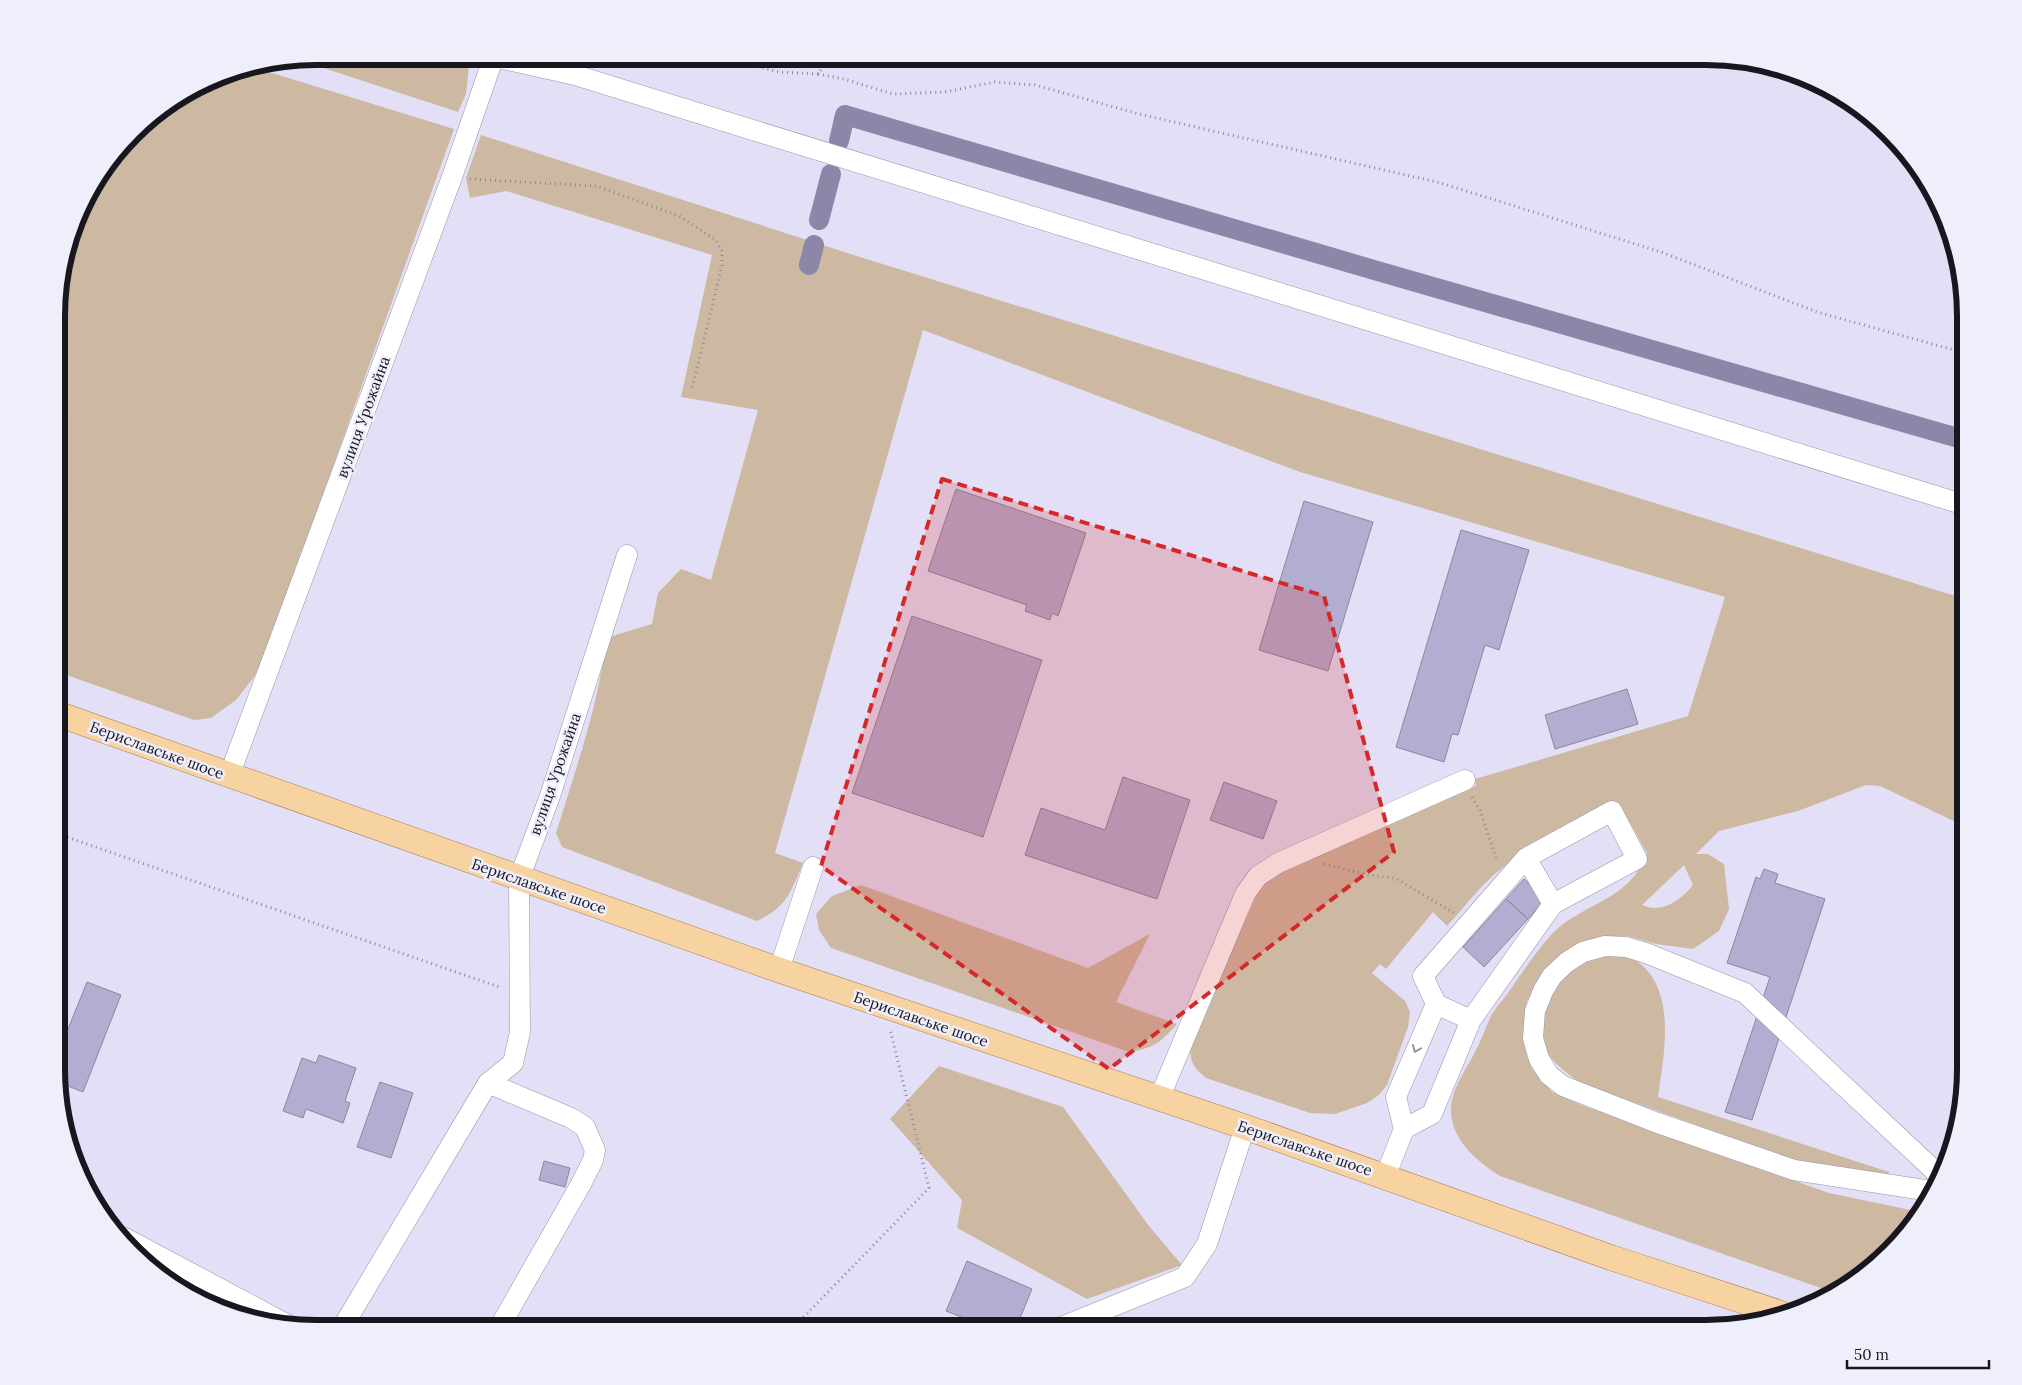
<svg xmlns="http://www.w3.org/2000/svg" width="2022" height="1385" viewBox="0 0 2022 1385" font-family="Lora,serif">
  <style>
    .green { fill: #cdb9a2; fill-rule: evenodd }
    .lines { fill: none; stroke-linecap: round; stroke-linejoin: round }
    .canal { stroke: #8c87a9; stroke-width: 20 }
    .building { fill: #b2aed1; stroke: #8b889c }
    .minor-casing { stroke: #9795a9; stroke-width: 21 }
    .major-casing { stroke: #a67e4c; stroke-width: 26 }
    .path { stroke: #8b8999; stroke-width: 3; stroke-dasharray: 1 4; stroke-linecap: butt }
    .minor { stroke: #fff; stroke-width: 20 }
    .major { stroke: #f8d3a2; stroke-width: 25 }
    .oneway { stroke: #97979a }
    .marked { fill: #d62828; fill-opacity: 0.2; stroke: #d62828; stroke-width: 4; stroke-dasharray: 10 6; stroke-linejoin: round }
    .labels { text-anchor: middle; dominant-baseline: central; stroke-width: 5; stroke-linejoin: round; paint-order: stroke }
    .street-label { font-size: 15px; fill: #18171f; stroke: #efeefb }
    .rim { fill: none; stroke: #18171f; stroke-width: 6 }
  </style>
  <rect width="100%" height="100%" fill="#e2dff6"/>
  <path class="green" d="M316,56H470L466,94L458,112L299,60Z
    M256,68L454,129L267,650L254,677L236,700L211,718L194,720L58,672V282L83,201L145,121L217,76Z
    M481,135L860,257L1965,599V800L1958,823L1880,786L1866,785L1798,811L1719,831L1696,854H1708L1724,864L1729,909L1719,931L1693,949L1656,944L1627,936L1595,939L1553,963L1538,980L1527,1001L1524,1019L1525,1049L1532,1069L1552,1092L1581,1105L1829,1193L1920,1212C1901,1248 1868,1270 1835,1293L1500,1176C1478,1162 1452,1141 1451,1112C1450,1091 1466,1070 1475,1052C1481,1041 1485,1029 1490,1018C1495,1008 1504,999 1510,990C1523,971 1536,952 1551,935C1584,901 1628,903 1647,853L1620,805C1577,823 1532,841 1496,873C1478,888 1463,909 1447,926L1433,912L1386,969L1380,964L1372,973L1405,1001L1410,1012L1408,1027L1387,1085L1379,1095L1367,1103L1335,1114L1310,1113L1206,1078C1191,1066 1189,1059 1191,1041L1265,877L1476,786L1475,779L1688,716L1725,597L1300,472L923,330L775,853L803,863C790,893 788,906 757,921L562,847L556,833C576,768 599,705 606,638L652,624L658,593L681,569L711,580L758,410L681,397L712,255L506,191L470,198L466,178ZM1684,865L1693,885C1681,900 1662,914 1642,905Z
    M861,885L1088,968L1150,934L1116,1002L1177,1024C1160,1043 1154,1048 1129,1052L831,948L819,930L816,914L832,896Z
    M1616,954C1623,956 1632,958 1638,962C1677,991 1664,1055 1658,1097L1889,1172L1887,1179L1802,1163L1580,1083C1566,1072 1550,1062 1544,1045C1535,1021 1554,971 1578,961C1590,957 1604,956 1616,954Z
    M939,1066L1063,1107L1149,1226L1182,1265L1087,1299L957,1228L962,1200L890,1119Z"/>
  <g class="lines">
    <path class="canal" d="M839,141L845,115L1374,270L1965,440
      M819,220L831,174
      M809,265L814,245"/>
  </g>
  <path class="building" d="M956,489L1086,533L1058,616L1052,613L1050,620L1025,611L1027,605L928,571Z
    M1304,501L1373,522L1328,671L1259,650Z
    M1461,530L1529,550L1499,650L1485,645L1458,735L1452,734L1444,762L1396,747Z
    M912,616L1042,660L983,837L852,793Z
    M1627,689L1638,724L1555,749L1545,715Z
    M1123,777L1190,800L1157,899L1025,855L1041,808L1105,830Z
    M1224,782L1277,801L1263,839L1210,820Z
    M1764,869L1778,874L1775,883L1825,899L1752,1120L1725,1112L1770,977L1727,963L1756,877L1760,879Z
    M1524,879L1546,898L1528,919L1506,899Z
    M1506,899L1528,919L1484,967L1463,947Z
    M87,982L121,995L83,1092L58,1082V1054Z
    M319,1055L356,1068L345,1101L350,1103L343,1123L306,1109L303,1118L283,1111L302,1058L316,1063Z
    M380,1082L413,1093L391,1158L357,1147Z
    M544,1161L570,1168L565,1187L539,1180Z
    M967,1261L1032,1289L1016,1328H989L946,1311Z"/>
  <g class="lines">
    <defs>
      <path id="minor" d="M494,57L575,75L1965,505
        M229,776L452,177L494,56
        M1526,858L1553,904
        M779,970L813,867
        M488,1083L571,1118L585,1127L595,1150L593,1160L581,1184L499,1328
        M1159,1099L1245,894L1258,876L1278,863L1465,780
        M1404,1129L1432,1114L1471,1020L1553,904L1637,859L1612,811L1526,858L1423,976L1436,1004L1471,1020
        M1385,1177L1404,1129L1396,1097L1436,1004
        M1931,1191L1794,1170L1655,1122L1563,1086L1549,1075L1539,1059L1533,1038L1535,1011L1543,991L1552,976L1567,962L1583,952L1605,946L1626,947L1646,953L1745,993L1940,1176
        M125,1238L290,1326
        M342,1328L488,1083L513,1063L520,1032L519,879L550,796L627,555
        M1059,1328L1185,1277L1207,1244L1245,1127"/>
      <path id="major" d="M58,714L779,970L1245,1127L1612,1258L1786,1315"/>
    </defs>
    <use href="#minor" class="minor-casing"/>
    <use href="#major" class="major-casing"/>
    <path class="path" d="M714,56L779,72L818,74L831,56
      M818,74L844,79L893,94L945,92L995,82L1035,85L1143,115L1441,183L1664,253L1817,312L1965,353
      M470,179L596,186L679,216L716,240L722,251V265L692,389
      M1472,797L1480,810L1497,861
      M58,834L502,988
      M1324,864L1368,875L1395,878L1454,913
      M793,1328L929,1188L890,1029"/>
    <use href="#minor" class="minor"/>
    <use href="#major" class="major"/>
  </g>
  <defs><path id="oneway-chevron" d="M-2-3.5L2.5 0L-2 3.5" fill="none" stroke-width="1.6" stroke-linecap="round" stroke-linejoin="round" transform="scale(1.25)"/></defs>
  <use class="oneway" href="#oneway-chevron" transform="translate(1416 1049) rotate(113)"/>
  <path class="marked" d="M942,479L1324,596L1394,852L1109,1069L821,866Z"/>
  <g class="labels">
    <g class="street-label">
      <text transform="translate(363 417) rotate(-70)">вулиця Урожайна</text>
      <text transform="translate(157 750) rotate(20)">Бериславське шосе</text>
      <text transform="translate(555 774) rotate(-71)">вулиця Урожайна</text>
      <text transform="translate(539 886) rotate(19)">Бериславське шосе</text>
      <text transform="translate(921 1019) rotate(19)">Бериславське шосе</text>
      <text transform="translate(1305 1148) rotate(19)">Бериславське шосе</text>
    </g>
  </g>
  <path d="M0 0H2022V1385H0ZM316 65H1706A251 251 0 0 1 1957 316V1069A251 251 0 0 1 1706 1320H316A251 251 0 0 1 65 1069V316A251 251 0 0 1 316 65Z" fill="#efeefb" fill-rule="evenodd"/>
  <path class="rim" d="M316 65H1706A251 251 0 0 1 1957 316V1069A251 251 0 0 1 1706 1320H316A251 251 0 0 1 65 1069V316A251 251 0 0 1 316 65Z"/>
  <path d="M1847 1360v8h142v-8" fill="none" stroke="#18171f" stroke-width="2.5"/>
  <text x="1854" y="1360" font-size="15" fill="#18171f" stroke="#efeefb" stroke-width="4" paint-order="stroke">50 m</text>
</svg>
